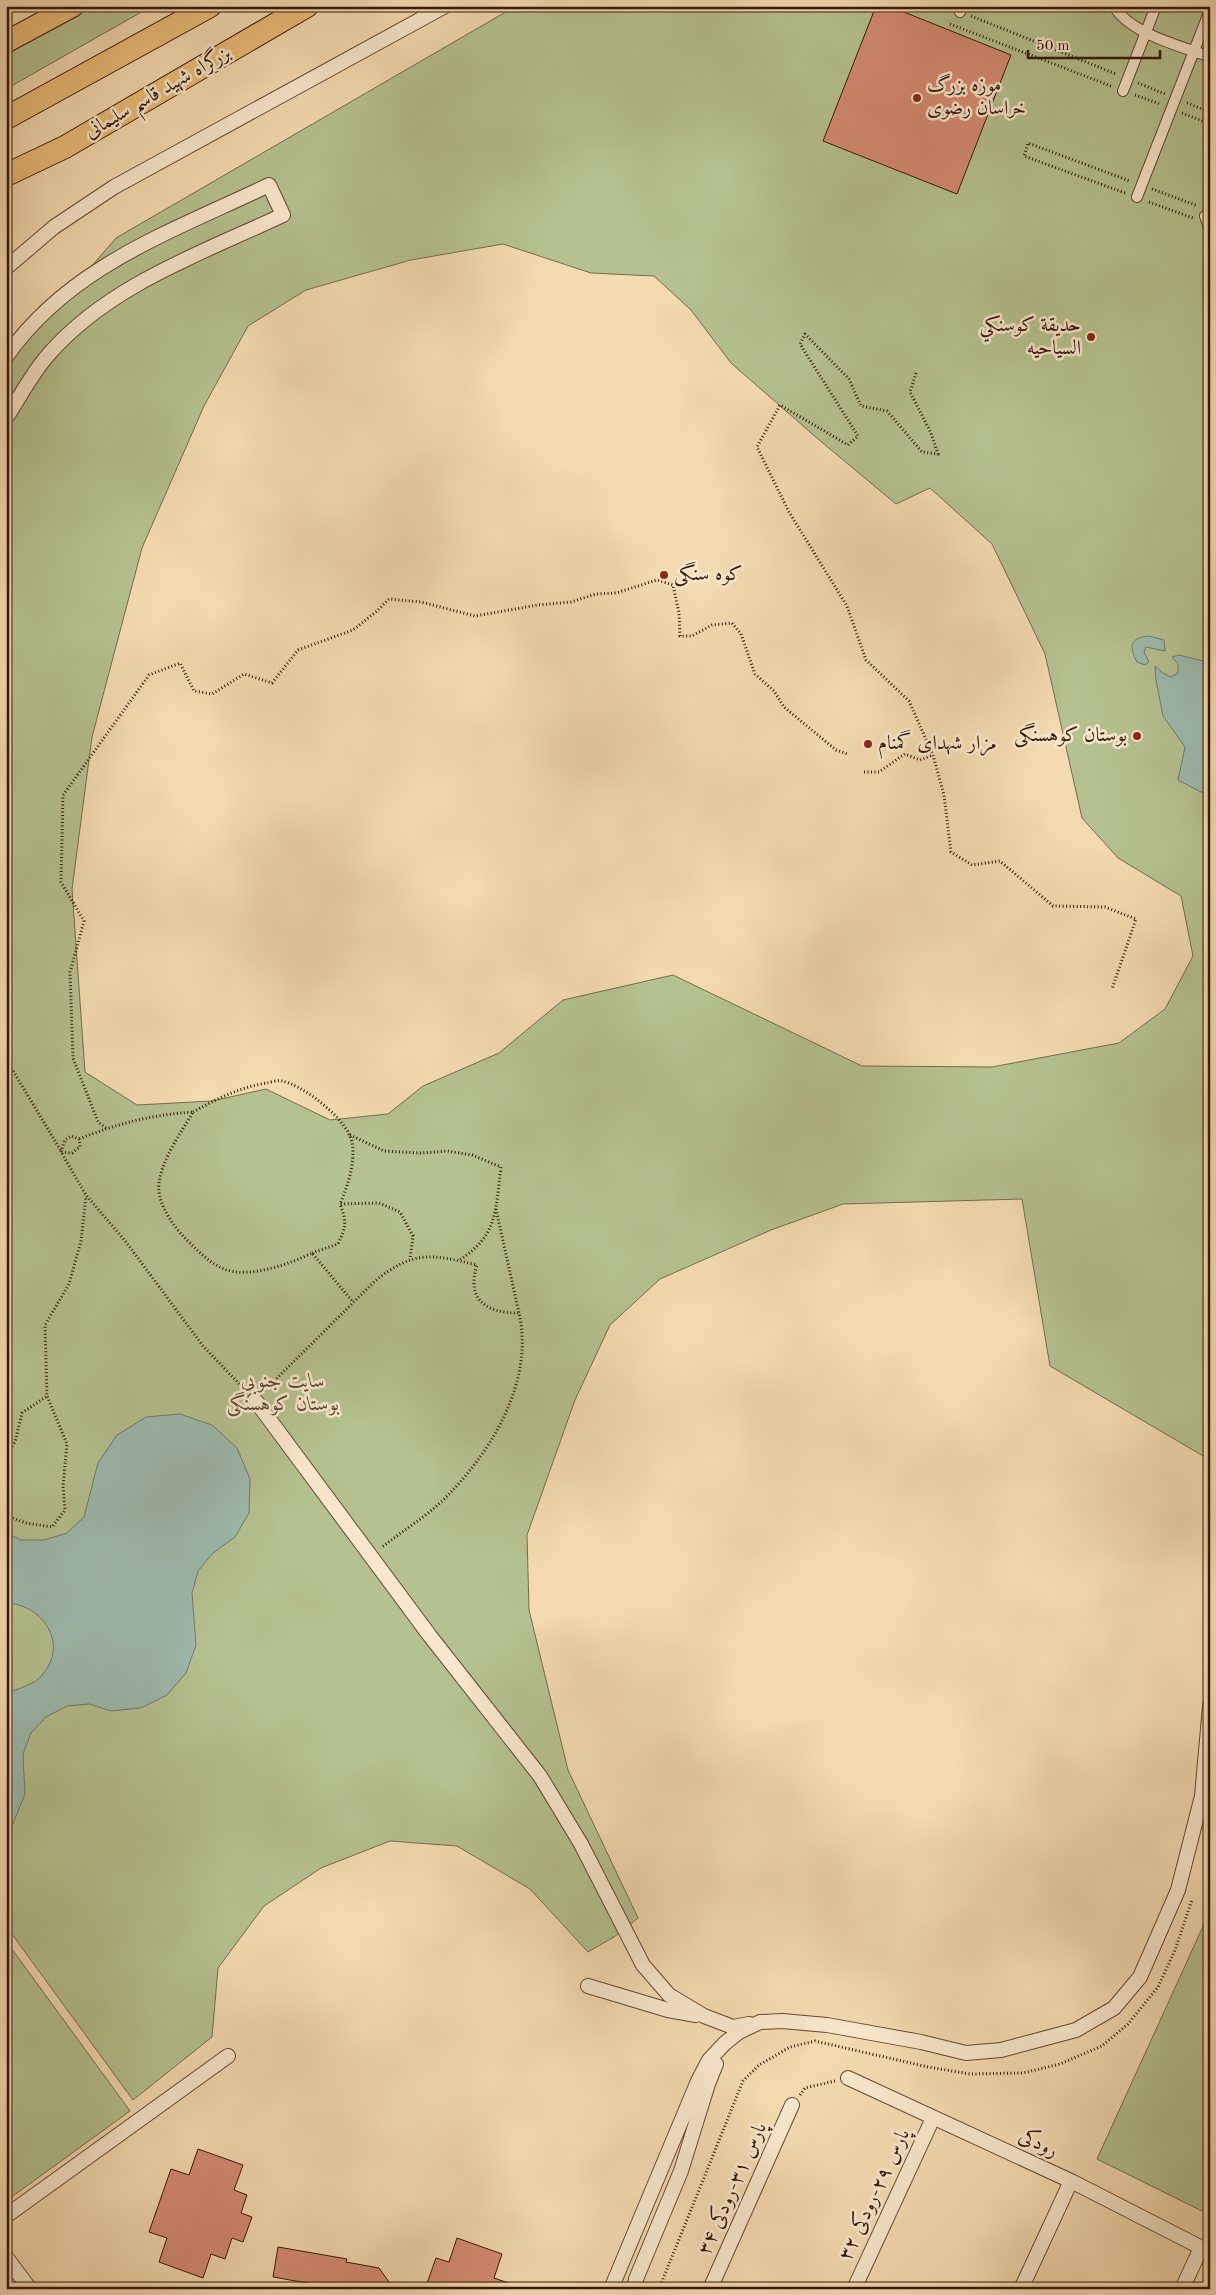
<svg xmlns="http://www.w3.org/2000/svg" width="1216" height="2295" viewBox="0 0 1216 2295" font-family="'Old Standard TT',Amiri,serif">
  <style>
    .green { fill: #b5c190; stroke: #746c4c; fill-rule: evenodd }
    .water { fill: #9cbaae; stroke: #72796c }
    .building { fill: #d58b73; stroke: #341709 }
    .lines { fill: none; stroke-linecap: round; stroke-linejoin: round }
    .pedestrian-casing { stroke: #644833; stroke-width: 12 }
    .minor-casing { stroke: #644833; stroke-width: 16 }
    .primary-casing { stroke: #341709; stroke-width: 23 }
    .trunk-casing { stroke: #341709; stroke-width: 24 }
    .path { stroke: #341709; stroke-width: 3; stroke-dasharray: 1 2.5; stroke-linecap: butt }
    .pedestrian { stroke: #f8e7cc; stroke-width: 10 }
    .minor { stroke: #f8e7cc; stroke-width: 14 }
    .primary { stroke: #eabd78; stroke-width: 21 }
    .trunk { stroke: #eabd78; stroke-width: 22 }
    .poi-dot { fill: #8f2418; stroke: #f8e7cc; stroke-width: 2 }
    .labels { text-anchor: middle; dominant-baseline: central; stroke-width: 5; stroke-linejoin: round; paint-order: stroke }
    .poi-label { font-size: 20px; fill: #341709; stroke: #f8e7cc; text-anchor: start }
    .street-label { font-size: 20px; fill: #341709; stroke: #f8e7cc }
    .park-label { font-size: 20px; font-style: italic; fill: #5b4a32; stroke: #f8e7cc }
  </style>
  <rect width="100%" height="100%" fill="#f4dab0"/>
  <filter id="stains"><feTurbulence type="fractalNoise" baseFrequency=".004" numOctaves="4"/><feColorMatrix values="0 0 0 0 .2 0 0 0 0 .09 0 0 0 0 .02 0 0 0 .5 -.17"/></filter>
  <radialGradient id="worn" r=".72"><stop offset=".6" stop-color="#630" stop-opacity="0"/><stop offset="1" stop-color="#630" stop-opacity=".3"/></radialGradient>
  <path class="green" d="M86,6H152L6,89V51Z
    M516,6H1210V1460L1050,1366L1022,1199L843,1204L771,1230L660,1279L610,1325L575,1400L527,1535L529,1610L568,1770L638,1918L614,1937L588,1952L530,1889L457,1846L390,1841L321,1868L264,1906L218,1968L212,2037L133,2100L6,1926V374L17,352L116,238ZM503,244L591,273L654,276L691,310L731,363L818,439L896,504L930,488L992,544L1045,654L1082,818L1118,858L1181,896L1193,956L1165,1009L1119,1043L992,1067L862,1066L673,975L563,1000L499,1053L423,1086L388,1114L330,1120L266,1089L212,1101L137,1105L85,1072L72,889L92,737L142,548L204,406L248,326L306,290L411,260Z
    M1210,1911V2215L1097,2159Z
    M6,1941L130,2111L6,2201Z"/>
  <path class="water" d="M1149,636L1164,640L1165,651L1146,647L1144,652L1149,662L1145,665L1137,662C1129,646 1129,638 1149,636Z
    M1179,655L1203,661L1210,665V793L1201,792L1178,780L1185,747L1163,716L1156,680L1155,666L1163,673L1171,677L1178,673V664L1172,657Z
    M180,1414L212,1425L237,1448L250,1479L249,1513L235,1537L213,1553L198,1571L192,1593L196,1645L186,1673L167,1695L141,1708L111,1711L89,1704L67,1706L46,1717L31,1733L23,1754L25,1794L10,1831L6,1835V1695C18,1687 34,1686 43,1674C69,1643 42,1604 6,1603V1533L21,1540H44L67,1533L84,1517L98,1463L117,1435L146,1417Z"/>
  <path class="building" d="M876,6H889L1011,55L957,194L823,141Z
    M198,2149L243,2165L234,2190L247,2195L241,2213L252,2217L243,2242L232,2238L225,2259L211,2254L203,2278L159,2262L167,2238L149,2232L171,2169L189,2175Z
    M457,2238L502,2254L494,2278L520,2287L519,2289H425L436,2258L449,2262Z
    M278,2247L347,2259L346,2262L379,2268L394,2289H324V2286L273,2277Z"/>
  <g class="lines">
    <defs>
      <path id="pedestrian" d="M1114,6C1130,34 1181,46 1210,57
        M960,12L962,6
        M1123,91L1156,6
        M1137,197L1210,10
        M1210,213L1205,216L1210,230"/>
      <path id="minor" d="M6,268L54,227L114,187L445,6
        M6,357C69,266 173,231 269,185L283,215C202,253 109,285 49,354C32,373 20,397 6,418
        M255,1400L430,1636L540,1776L581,1844L643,1965L669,1995L704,2016L733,2027L749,2024
        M588,1986L668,2010L696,2015
        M848,2078L1071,2181L1210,2252
        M6,2216L228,2056
        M6,2257L30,2289
        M611,2289L698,2081L709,2060L725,2043L739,2032L760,2022L782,2021L827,2025L921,2042L966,2053L1001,2050L1076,2030L1114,2008L1140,1977L1178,1890L1202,1796L1210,1706
        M634,2289L636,2279L681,2171L708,2084L716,2064
        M710,2289L792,2105
        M854,2289L933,2118
        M1021,2289L1071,2181
        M1182,2289L1201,2248"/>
      <path id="primary" d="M6,42L73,6"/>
      <path id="trunk" d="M6,118L210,6
        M6,175L65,147L307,6"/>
    </defs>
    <use href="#pedestrian" class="pedestrian-casing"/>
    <use href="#minor" class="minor-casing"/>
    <use href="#primary" class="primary-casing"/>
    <use href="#trunk" class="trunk-casing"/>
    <path class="path" d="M971,16L1116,74
      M950,24L1111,86
      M1138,83L1165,94
      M1135,95L1160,104
      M1187,103L1210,112
      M1182,113L1210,124
      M1152,189L1198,206
      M1125,193L1024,156L1028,143L1130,181
      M1149,202L1193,218
      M916,373L910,392L931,433L938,454L922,452L887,411L861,406L849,379L805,334L800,344L858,436L848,445L780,405L757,447L789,512L847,606L866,660L909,701L933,755L944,795L951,852L972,865L1000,861L1053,906L1105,907L1136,919L1112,989
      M864,772H879L905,754L920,760L933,755
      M6,1059L61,1151
      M193,1112C217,1099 240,1087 267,1083C271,1082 277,1080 282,1081C303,1085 340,1115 349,1134C359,1153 348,1186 340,1204
      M106,1128L98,1122L73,1058L70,972L84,921L61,882L63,795L149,675L180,663L194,691L212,694L244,674L272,683L298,650L353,630L377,611L389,599L421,602L475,616L538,605L571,602L596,594L616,593L657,580L673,585L679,613L680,636H692L712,625L732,623L741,634L755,674L774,691L784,707L836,750L847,754
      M350,1135L384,1151L420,1153L447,1151L472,1155L501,1167C495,1211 499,1235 458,1261
      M79,1139C119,1123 151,1115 193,1112C181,1133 156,1167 159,1192C161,1208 174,1227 185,1238C197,1250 208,1262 224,1269C248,1279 290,1264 312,1253L353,1302
      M61,1152L65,1140L71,1136L79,1139L80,1147L72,1153L61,1152L86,1195L126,1242L203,1346L246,1391
      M496,1209L519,1313
      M312,1253L338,1244C346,1227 347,1222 340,1204L379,1203L400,1212L413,1236L410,1259
      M264,1391L375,1281C414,1250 431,1254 477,1265C466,1300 486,1313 519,1313C534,1378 495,1446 451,1492C432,1513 405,1529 382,1547
      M6,1455L15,1442L22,1413L47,1396
      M6,1516L26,1523L52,1527L65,1510L63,1486L67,1444L47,1396L45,1325L69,1284L81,1241L86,1196
      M800,2095L805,2088L835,2081
      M659,2289L743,2081L759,2065L790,2047L815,2041L928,2067L970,2074L1023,2073L1060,2064L1102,2046L1128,2024L1158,1987L1175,1950L1192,1900"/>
    <use href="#pedestrian" class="pedestrian"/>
    <use href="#minor" class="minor"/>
    <use href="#primary" class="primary"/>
    <use href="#trunk" class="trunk"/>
  </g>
  <g class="poi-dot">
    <circle cx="917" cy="98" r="5"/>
    <circle cx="1091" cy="337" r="5"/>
    <circle cx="664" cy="575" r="5"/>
    <circle cx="1137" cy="736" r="5"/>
    <circle cx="868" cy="744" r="5"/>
  </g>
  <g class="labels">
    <g class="poi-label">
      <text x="927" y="86">موزه بزرگ<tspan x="927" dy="23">خراسان رضوی</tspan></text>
      <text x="1081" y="326" text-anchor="end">حديقة كوسنكي<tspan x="1081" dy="23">السياحيه</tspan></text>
      <text x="674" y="575">کوه سنگی</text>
      <text x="1127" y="736" text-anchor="end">بوستان کوهسنگی</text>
      <text x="878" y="744">مزار شهدای گمنام</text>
    </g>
    <g class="street-label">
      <text transform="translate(158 93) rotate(-30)">بزرگراه شهید قاسم سلیمانی</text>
      <text transform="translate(1038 2144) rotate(25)">رودکی</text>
      <text transform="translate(733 2189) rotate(-66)">پارس ۳۱-رودکی ۳۴</text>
      <text transform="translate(875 2195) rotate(-65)">پارس ۲۹-رودکی ۳۲</text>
    </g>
    <g class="park-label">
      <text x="283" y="1382">سایت جنوبی<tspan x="283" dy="23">بوستان کوهسنگی</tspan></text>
    </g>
  </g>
  <rect width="1216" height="2295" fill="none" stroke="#f4dab0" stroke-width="25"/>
  <rect x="8" y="8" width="1201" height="2280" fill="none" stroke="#341709" stroke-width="2.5"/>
  <rect x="12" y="12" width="1191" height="2270" fill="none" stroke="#341709"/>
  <path d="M1028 50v8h132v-8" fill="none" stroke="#341709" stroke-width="2.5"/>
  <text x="1036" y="50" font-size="15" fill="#341709" stroke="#f8e7cc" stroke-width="4" paint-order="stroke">50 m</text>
  <rect width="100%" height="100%" filter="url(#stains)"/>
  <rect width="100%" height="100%" fill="url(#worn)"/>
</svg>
